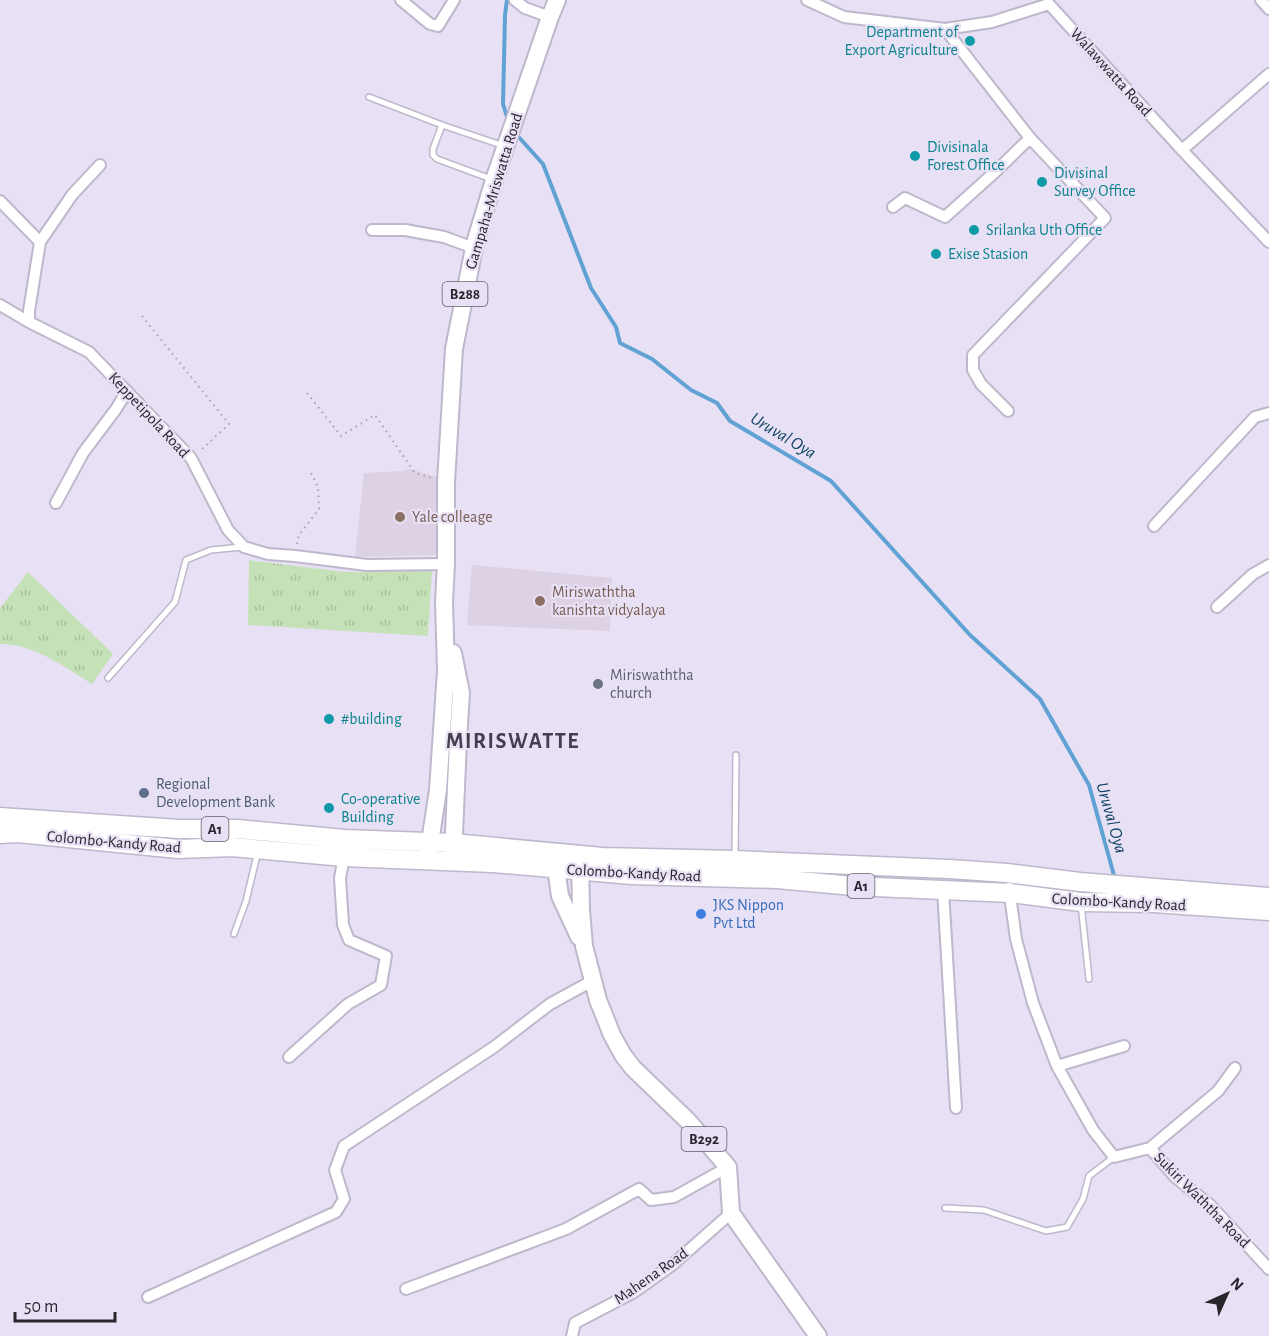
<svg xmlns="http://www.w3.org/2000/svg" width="1269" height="1336" viewBox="0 0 1269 1336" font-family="'Alegreya Sans',sans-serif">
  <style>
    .education { fill: #ddd1e4 }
    .park { fill: url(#park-tufts) }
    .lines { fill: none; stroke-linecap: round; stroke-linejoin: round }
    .stream { stroke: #60a2d3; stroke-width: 4 }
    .service-casing { stroke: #bfb7cb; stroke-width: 8 }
    .minor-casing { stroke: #bfb7cb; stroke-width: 14 }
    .primary-casing { stroke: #bfb7cb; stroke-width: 20 }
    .trunk-casing { stroke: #bfb7cb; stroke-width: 21 }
    .path { stroke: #a8a1b1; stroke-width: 2; stroke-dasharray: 1.5 4.5; stroke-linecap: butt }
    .service { stroke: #fff; stroke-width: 5 }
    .minor { stroke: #fff; stroke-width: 10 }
    .primary { stroke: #fff; stroke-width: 16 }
    .trunk { stroke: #fff; stroke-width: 18 }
    .culture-dot { fill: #0f9aa8; stroke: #e8e0f4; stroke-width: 2 }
    .education-dot { fill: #8d6e63; stroke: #e8e0f4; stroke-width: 2 }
    .worship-dot { fill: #6b7280; stroke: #e8e0f4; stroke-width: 2 }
    .service-dot { fill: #5c6f8a; stroke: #e8e0f4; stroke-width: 2 }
    .shop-dot { fill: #3f7fe0; stroke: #e8e0f4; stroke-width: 2 }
    .labels { text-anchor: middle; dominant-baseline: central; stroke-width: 4.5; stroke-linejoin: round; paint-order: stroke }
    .shield { fill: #e8e0f4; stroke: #625d69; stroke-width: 1.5 }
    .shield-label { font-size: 15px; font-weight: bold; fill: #28252d }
    .culture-label { font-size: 16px; fill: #0d838f; stroke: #e8e0f4; text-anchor: start }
    .street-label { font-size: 16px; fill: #28252d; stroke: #e8e0f4 }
    .education-label { font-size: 16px; fill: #785e54; stroke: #e8e0f4; text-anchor: start }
    .worship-label { font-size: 16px; fill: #5b616d; stroke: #e8e0f4; text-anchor: start }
    .service-label { font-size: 16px; fill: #4e5e75; stroke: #e8e0f4; text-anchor: start }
    .shop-label { font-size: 16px; fill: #366cbe; stroke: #e8e0f4; text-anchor: start }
    .water-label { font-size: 18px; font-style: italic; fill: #124566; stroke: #e8e0f4 }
    .district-label { font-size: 22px; font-weight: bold; letter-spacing: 1.5px; fill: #453e4f; stroke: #e8e0f4 }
  </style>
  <defs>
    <pattern id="park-tufts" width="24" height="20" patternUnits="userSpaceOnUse" patternTransform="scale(1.5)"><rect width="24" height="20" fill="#c5e1b7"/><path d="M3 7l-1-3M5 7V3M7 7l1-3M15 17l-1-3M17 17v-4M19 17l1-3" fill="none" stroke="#a9c19e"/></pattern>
  </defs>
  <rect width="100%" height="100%" fill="#e8e0f4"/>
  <path class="education" d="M410,469L441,478L440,555L355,557L364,473L402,471Z
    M472,565L612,578L610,631L467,625Z"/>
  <path class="park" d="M249,560L345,572L432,571L428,636L248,625Z
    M28,572L113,654L92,684C65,667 32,643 0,644V608Z"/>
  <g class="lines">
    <path class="stream" d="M507,0L505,15L503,104L508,120
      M516,134L543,164L591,288L616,327L620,343L652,359L691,390L717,403L730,421L831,481L970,635L1040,699L1089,785L1115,879"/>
    <defs>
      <path id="service" d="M369,97L442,125L504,146
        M442,125L433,149V155L437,159L491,179
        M108,678L175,602L186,560L211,550L242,547
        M735,858L736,755
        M1081,904L1089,979
        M234,934L246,901L258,851
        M945,1208L984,1210L1046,1231L1067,1227L1083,1199L1089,1176L1114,1157"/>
      <path id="minor" d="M401,0L430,24L438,26L454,0
        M515,0L525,8L550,17
        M807,0L844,17L945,29L992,22L1049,4L1182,150L1269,242
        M1261,0L1269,9
        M945,29L1030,138L1105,218L973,355V370L981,384L1008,411
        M1182,150L1269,74
        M0,201L40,242
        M893,207L905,198L945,217L995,172L1030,138
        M372,230H405L444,237L474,248
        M0,305L29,322L89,352L191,458L228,530L244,547L268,554L295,556L367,565L446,564
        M29,322V311L40,242L72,195L100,165
        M56,503L83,453L116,409L127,391
        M1154,526L1255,417L1269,413
        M1217,607L1253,574L1269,565
        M1009,888L1016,939L1033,1003L1057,1066L1093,1130L1114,1157L1150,1148L1218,1091L1235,1068
        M943,889L956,1108
        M289,1057L348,1004L381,985L386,956L349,940L343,925L340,878L344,857
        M1057,1066L1124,1046
        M1150,1148L1175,1177L1210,1205L1269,1269
        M406,1289L566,1229L639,1189L651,1200L674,1197L728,1167
        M148,1297L336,1212L344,1199L335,1170L344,1146L494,1047L550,1004L592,981
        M572,1336L575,1323L634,1292L672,1265L731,1213"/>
      <path id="primary" d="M428,855L438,790L446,671L444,602L446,564V482L454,349L475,243L494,180L550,17L557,0
        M556,856V868L560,896L579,937
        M453,857L458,741L461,693L453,653
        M580,859L581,910L584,946L598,1000L612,1035L623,1055L633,1068L688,1121L728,1167L731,1213L818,1336"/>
      <path id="trunk" d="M0,817L179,829H238L345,839L453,843L602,857L735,860L949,869L1007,873L1080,882L1269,897
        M0,834L18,833L178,849L232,847L344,857L493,863L632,875L777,879L853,886L1010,893L1081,902L1154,903L1269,911"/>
    </defs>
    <use href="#service" class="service-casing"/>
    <use href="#minor" class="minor-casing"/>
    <use href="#primary" class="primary-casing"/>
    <use href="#trunk" class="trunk-casing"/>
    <path class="path" d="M142,316L229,424L200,451
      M307,393L341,436L375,415L415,473L432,478
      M297,544L299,535L319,509L318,487L311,473"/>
    <use href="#service" class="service"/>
    <use href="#minor" class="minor"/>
    <use href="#primary" class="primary"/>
    <use href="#trunk" class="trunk"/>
  </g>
  <g class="culture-dot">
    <circle cx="970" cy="41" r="6"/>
    <circle cx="915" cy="156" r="6"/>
    <circle cx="1042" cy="182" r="6"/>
    <circle cx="974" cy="230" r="6"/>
    <circle cx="936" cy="254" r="6"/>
    <circle cx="329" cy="719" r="6"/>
    <circle cx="329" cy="808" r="6"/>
  </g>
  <g class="education-dot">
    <circle cx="400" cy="517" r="6"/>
    <circle cx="540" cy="601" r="6"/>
  </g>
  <circle class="worship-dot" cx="598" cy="684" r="6"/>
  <circle class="service-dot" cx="144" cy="793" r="6"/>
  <circle class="shop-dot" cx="701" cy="914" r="6"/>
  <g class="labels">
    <g class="shield">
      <rect x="442.5" y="282" width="45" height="24" rx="4.5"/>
      <rect x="201.5" y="817" width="27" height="24" rx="4.5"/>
      <rect x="847.5" y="874" width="27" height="24" rx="4.5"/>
      <rect x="681.5" y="1127" width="45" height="24" rx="4.5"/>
    </g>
    <g class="shield-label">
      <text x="465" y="294">B288</text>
      <text x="215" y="829">A1</text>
      <text x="861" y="886">A1</text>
      <text x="704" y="1139">B292</text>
    </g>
    <g class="culture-label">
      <text x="958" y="32" text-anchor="end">Department of<tspan x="958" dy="18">Export Agriculture</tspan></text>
      <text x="927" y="147">Divisinala<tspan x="927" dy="18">Forest Office</tspan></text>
      <text x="1054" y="173">Divisinal<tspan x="1054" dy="18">Survey Office</tspan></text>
      <text x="986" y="230">Srilanka Uth Office</text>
      <text x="948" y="254">Exise Stasion</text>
      <text x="341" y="719">#building</text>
      <text x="341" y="799">Co-operative<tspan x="341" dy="18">Building</tspan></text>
    </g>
    <g class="street-label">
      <text transform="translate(1111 72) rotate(48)">Walawwatta Road</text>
      <text transform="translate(494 191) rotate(-73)">Gampaha-Mriswatta Road</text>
      <text transform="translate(149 415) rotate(47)">Keppetipola Road</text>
      <text transform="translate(114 842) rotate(5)">Colombo-Kandy Road</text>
      <text transform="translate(634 873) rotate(3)">Colombo-Kandy Road</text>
      <text transform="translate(1119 902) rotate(3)">Colombo-Kandy Road</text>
      <text transform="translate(1202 1200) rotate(45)">Sukiri Waththa Road</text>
      <text transform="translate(651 1276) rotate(-35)">Mahena Road</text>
    </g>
    <g class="education-label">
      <text x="412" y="517">Yale colleage</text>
      <text x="552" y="592">Miriswaththa<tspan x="552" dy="18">kanishta vidyalaya</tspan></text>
    </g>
    <g class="worship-label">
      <text x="610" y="675">Miriswaththa<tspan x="610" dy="18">church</tspan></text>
    </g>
    <g class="service-label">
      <text x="156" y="784">Regional<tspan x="156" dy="18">Development Bank</tspan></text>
    </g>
    <g class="shop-label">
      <text x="713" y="905">JKS Nippon<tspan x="713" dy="18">Pvt Ltd</tspan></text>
    </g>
    <g class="water-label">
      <text transform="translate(783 436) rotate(31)">Uruval Oya</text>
      <text transform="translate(1111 818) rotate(74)">Uruval Oya</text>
    </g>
    <g class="district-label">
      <text x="513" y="741">MIRISWATTE</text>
    </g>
  </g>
  <g transform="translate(1227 1294) rotate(45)" stroke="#e8e0f4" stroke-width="4.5" paint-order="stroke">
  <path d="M0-4.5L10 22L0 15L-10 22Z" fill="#28252d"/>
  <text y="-9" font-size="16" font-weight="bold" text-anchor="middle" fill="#28252d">N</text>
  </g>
  <path d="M15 1312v9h100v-9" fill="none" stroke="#28252d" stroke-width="3"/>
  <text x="24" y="1312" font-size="18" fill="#28252d" stroke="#e8e0f4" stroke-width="4.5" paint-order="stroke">50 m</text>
</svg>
